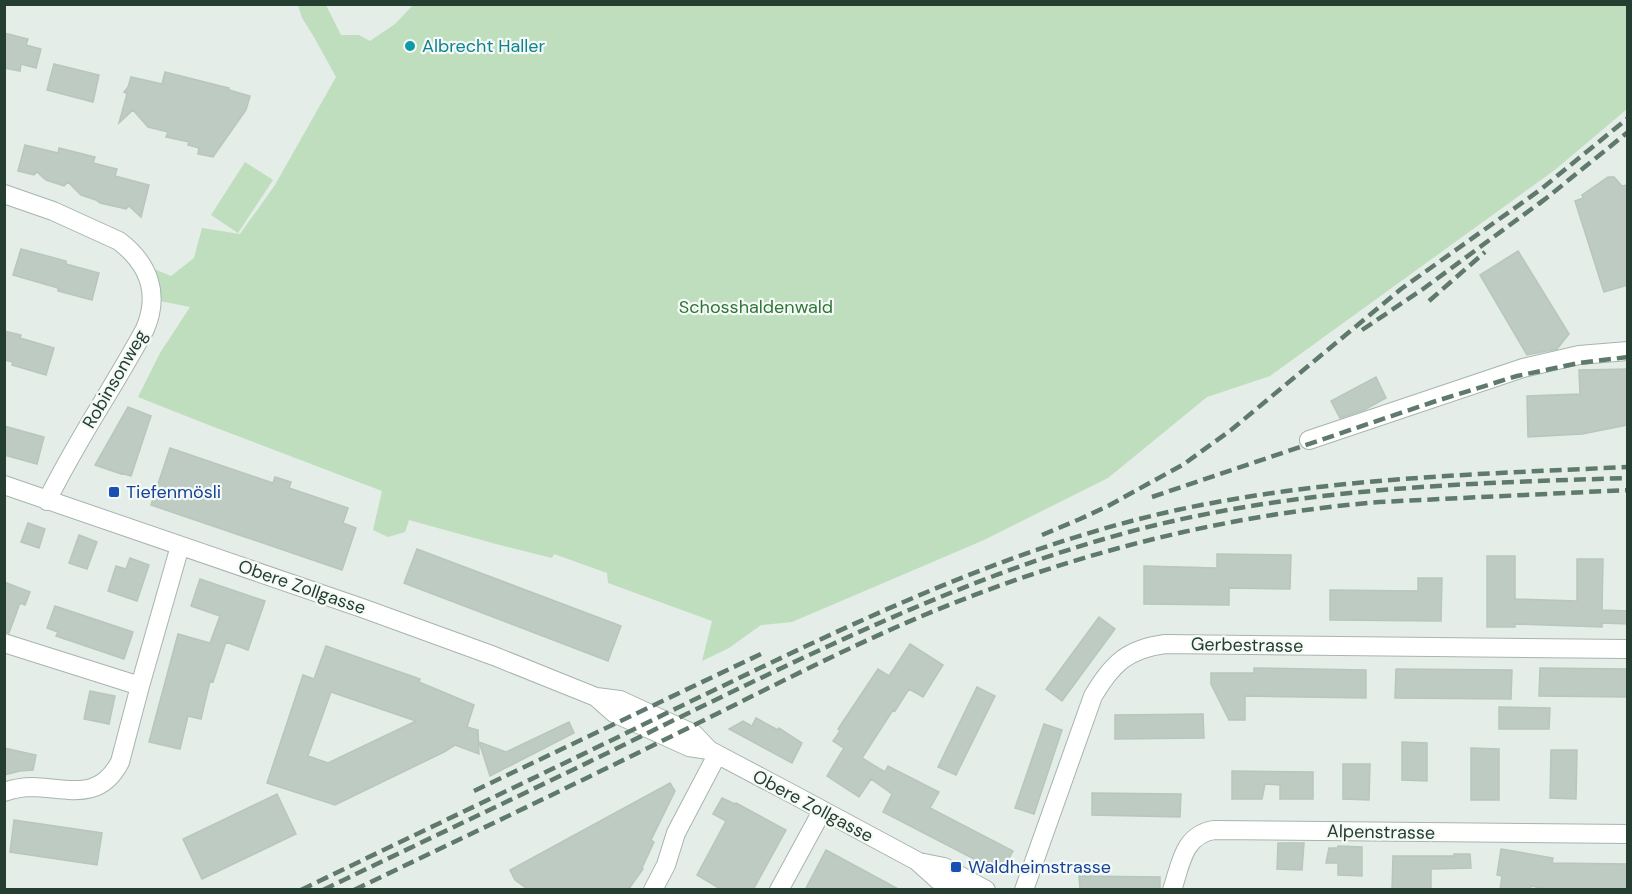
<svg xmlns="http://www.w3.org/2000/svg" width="1632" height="894" viewBox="0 0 1632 894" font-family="'DM Sans',sans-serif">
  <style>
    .green { fill: #bedebe }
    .building { fill: #bdcbc2; stroke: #b7c7bc; stroke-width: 1.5; fill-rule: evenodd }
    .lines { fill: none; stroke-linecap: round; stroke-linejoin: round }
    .street-casing { stroke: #a7b5ad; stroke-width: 20 }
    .street { stroke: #fff; stroke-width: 18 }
    .rail { stroke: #5f7a6c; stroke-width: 4.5; stroke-dasharray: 12 6; stroke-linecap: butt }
    .culture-dot { fill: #0f9aa8; stroke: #f5faf6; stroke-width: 2 }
    .transit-dot { fill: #1a4fb4; stroke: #f5faf6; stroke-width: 2 }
    .labels { text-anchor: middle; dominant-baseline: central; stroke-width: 4.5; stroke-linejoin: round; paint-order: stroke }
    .culture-label { font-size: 18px; fill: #0d838f; stroke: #f5faf6; text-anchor: start }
    .park-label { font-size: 18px; fill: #2f7538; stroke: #f5faf6 }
    .street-label { font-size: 18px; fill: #243f31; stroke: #f5faf6 }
    .transit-label { font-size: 18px; fill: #164399; stroke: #f5faf6; text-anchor: start }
  </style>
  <rect width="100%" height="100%" fill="#e4ede7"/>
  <path class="green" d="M414,4L1627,5V109L1556,169L1270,376L1207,397L1108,478L984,540L792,622L761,625L729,648L702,661L712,621L608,583L607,573L554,554L552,558L496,544L409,520L405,532L388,537L373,530L382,491L201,422L138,397L160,353L190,307L155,300L144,265L171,276L194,258L202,228L240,234L275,185L336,77L314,37L302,18L298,5H326L341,35H359L370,41L395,24Z
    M245,162L273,180L238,233L211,215Z"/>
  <path class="building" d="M4,33L28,39L26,45L41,49L36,68L21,64L20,71L4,68Z
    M54,64L99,75L93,102L47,90Z
    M165,72L229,88V90L250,96L246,110L213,157L198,154L199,148L188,145L189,142L166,137L168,132L148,127L133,110L119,123L127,94L124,92L128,87L131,77L162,84Z
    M25,145L58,153L59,148L95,157L93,163L117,169L115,176L149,185L141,217L129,206L126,209L100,203L96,200L81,195L68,182L64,186L46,180L37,172L34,175L18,171Z
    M1608,177H1614L1622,186L1628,185V285L1604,292L1575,201L1583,198L1582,195Z
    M21,249L66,261V264L99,273L92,300L58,291V288L13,275Z
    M1518,251L1569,334L1557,349L1527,355L1480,275Z
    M4,331L21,335L20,338L54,348L46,375L12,365L13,362L4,360Z
    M1628,369V425L1582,434L1528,437L1527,396L1580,394L1579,370Z
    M1376,377L1386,398L1364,410L1340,418L1331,401Z
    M128,407L151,416L131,476L121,473V474L95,465Z
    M4,426L44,437L37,464L4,455Z
    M170,448L273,483L275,477L291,482L289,488L348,508L343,523L356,528L342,570L151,505Z
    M28,523L45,529L39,548L21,542Z
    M79,535L97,542L87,569L69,563Z
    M417,549L621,626L608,661L404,583Z
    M1217,554L1291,555L1290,589L1229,588V605L1144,604V566L1217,568Z
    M1487,556H1515V599L1577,601V559H1603L1602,610L1628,611V624L1602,623V627L1515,624V627H1487Z
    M130,558L149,565L137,601L108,591L116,566L126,569Z
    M1418,578H1442L1441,621L1330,620V590L1418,591Z
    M200,579L265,601L248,650L226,642L213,682L210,681L201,719L188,716L180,749L149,742L178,634L210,643L220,616L191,606Z
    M4,582L30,592L25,605L20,603L9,633L4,632Z
    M55,606L133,632L124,659L56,636L58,632L47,628Z
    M1099,617L1115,629L1062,701L1046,689Z
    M910,644L943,665L923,697L909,689L895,711L893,710L862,758L885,772L888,766L939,792L930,808L1013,851L1001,873L883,812L892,794L871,779L859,797L827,776L844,748L833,741L840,731L838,729L878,669L889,676Z
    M326,646L420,679L419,682L474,705L467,727L478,730L479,754L455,745L444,752L335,805L267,783L303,675L314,679ZM331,692L416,721L328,763L308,756Z
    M1254,668L1366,670V698L1245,696V720H1229L1211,684V673H1254Z
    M1540,668L1628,669V697L1539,696Z
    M1396,669L1512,670L1511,699L1395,698Z
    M977,687L995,696L956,775L938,767Z
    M90,691L115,696L109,724L84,719Z
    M1499,707L1550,708L1549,729H1499Z
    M1203,714L1204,738L1115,739V715Z
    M756,718L778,730L779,728L802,743L792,763L729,729L743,721L752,726Z
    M569,722L574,733L490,776L479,742L506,752Z
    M1044,724L1062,730L1034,814L1015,808Z
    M1402,742L1427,743V781L1402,780Z
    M4,748L36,755L33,770L20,771L4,775Z
    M1471,748L1499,749V800H1471Z
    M1551,750H1577L1576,799L1550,798Z
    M1343,764H1370L1369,800L1343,799Z
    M1232,771L1313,772V799H1280V785L1265,784L1262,799H1232Z
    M670,783L675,791L651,840L654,842L642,868L643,869L628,890H529L515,880L510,870Z
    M1092,793L1181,794L1180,817L1092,815Z
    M277,794L296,834L202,879L183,839Z
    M722,798L735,804L736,803L786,830L753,890H722L697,875L726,821L713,814Z
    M14,820L102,833L97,865L10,852Z
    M1278,843H1304L1302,870L1277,869Z
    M1338,846L1362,847V876L1338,875V863H1326L1329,848H1338Z
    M1501,849L1553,858L1552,863L1628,864V890H1551L1531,886L1530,890H1500L1502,876L1497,875Z
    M826,850L900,890H805Z
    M1454,854H1470L1471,868L1431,869V890H1392L1393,856H1454Z
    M1079,876L1160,877V890H1080Z"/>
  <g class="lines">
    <defs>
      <path id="street" d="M4,194L53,211L119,241C149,264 160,294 145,329C114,387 76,441 47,501
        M1309,440L1523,368L1579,355L1628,351
        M4,485L362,608L494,656L596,697L620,700L694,734L709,750
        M4,643L140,686L180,546
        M596,697L614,713L689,747L709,750L796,796L917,861L938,880L956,890
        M4,792C13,789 23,787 32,787C68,788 99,802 120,762L140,686
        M919,862L944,867L986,890
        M653,890L666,865L676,833L717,755
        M779,890L822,811
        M1024,890L1093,696C1112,664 1127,649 1165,644L1628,649
        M1172,890C1181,864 1183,835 1214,830L1628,834"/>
    </defs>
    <use href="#street" class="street-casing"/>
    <use href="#street" class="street"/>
    <path class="rail" d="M1539,204L1628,132
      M1429,301L1485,252
      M1362,330L1423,289L1545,199
      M1152,497L1433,402L1517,376L1579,363L1628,357
      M1042,535L1080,519L1108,506L1184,464L1231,430L1401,289L1540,190L1628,118
      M474,791L765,652
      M301,890C426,829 552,770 677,708C839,630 1000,549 1177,510C1325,478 1477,474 1628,467
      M323,890C438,834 554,780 668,723C822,648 977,571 1144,528C1302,488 1466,483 1628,478
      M354,890C458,840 561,791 664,740C754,696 842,649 934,611C1078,552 1225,515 1379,502L1628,490"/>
  </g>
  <circle class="culture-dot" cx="410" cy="46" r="6"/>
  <g class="transit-dot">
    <rect x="108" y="486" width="12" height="12" rx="3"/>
    <rect x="950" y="861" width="12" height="12" rx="3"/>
  </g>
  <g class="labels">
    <g class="culture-label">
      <text x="422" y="46">Albrecht Haller</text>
    </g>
    <g class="park-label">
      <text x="756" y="307">Schosshaldenwald</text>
    </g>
    <g class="street-label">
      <text transform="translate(115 379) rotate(-60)">Robinsonweg</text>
      <text transform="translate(302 587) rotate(19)">Obere Zollgasse</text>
      <text transform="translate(1247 645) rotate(1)">Gerbestrasse</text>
      <text transform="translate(813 806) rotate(28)">Obere Zollgasse</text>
      <text transform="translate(1381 832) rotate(1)">Alpenstrasse</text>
    </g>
    <g class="transit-label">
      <text x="126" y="492">Tiefenmösli</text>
      <text x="968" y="867">Waldheimstrasse</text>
    </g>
  </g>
  <rect width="1632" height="894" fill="none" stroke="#243f31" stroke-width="12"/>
</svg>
